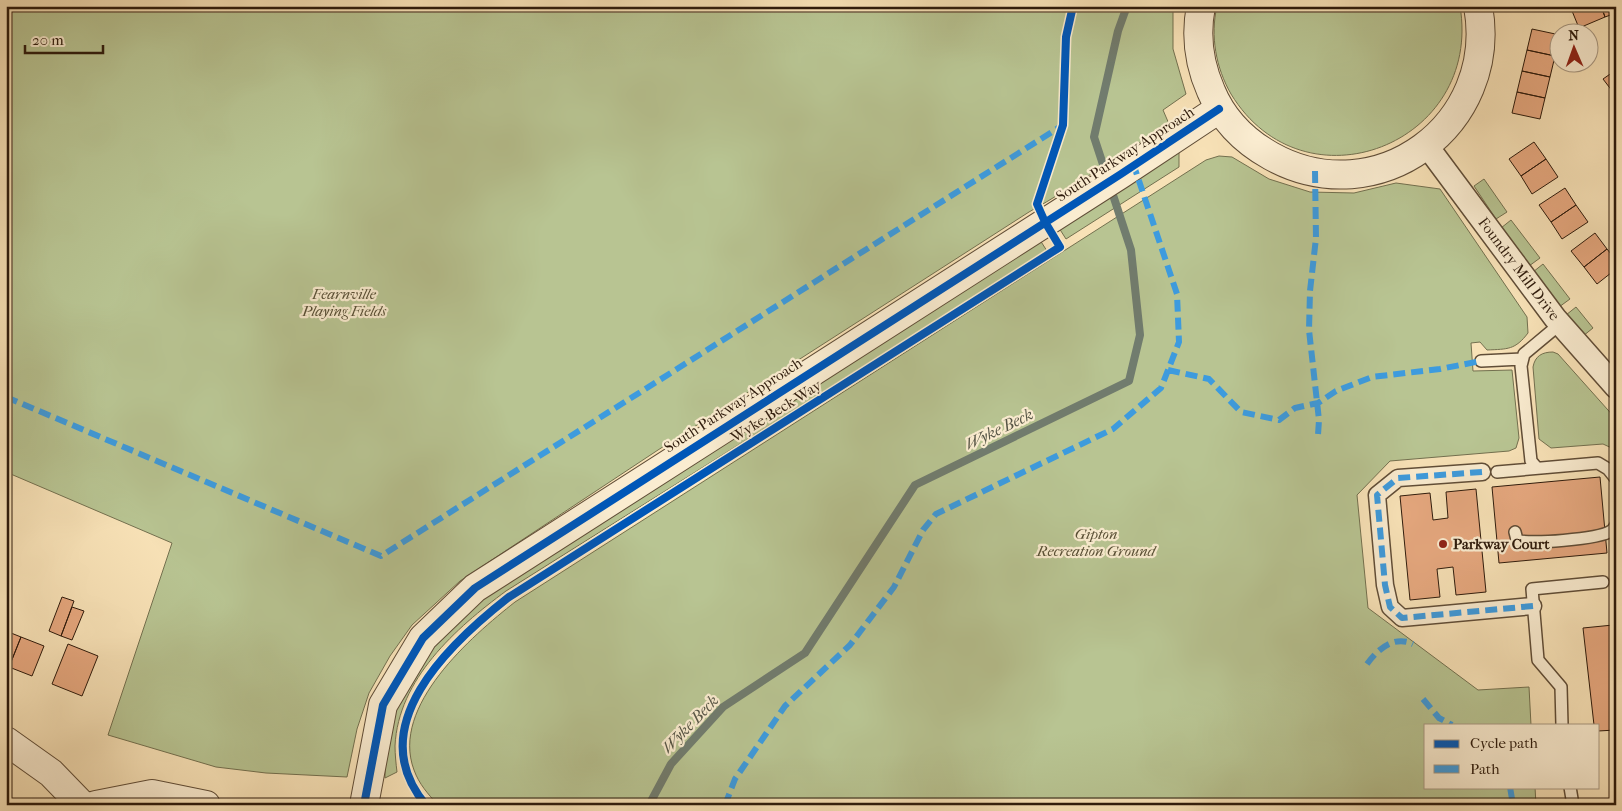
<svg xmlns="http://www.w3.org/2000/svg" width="1622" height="811" viewBox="0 0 1622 811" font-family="'IM FELL French Canon',serif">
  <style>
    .green { fill: #b8c492; stroke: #73704f }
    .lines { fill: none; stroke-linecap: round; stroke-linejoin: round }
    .stream { stroke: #717c6e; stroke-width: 8 }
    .building { fill: #e6a87f; stroke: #2e1b0c }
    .service-casing { stroke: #604d37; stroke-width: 14 }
    .pedestrian-casing { stroke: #604d37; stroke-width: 19 }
    .minor-casing { stroke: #604d37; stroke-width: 25 }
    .tertiary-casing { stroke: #604d37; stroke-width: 30 }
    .service { stroke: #faecd0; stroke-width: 11 }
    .pedestrian { stroke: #faecd0; stroke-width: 16 }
    .minor { stroke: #faecd0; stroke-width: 22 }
    .tertiary { stroke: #faecd0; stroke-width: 28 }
    .quiet { stroke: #3d9bde; stroke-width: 6; stroke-dasharray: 12 6; stroke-linecap: butt }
    .cycleway-casing { stroke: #faecd0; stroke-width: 11 }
    .cycleway { stroke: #0057b8; stroke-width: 8 }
    .poi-dot { fill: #8f2418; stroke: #faecd0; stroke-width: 2 }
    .labels { text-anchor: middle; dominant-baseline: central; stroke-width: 4.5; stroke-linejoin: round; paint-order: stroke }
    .street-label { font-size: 15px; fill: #2e1b0c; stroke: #faecd0 }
    .park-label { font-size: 15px; font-style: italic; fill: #574e34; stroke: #faecd0 }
    .poi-label { font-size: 15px; font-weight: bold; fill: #2e1b0c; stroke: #faecd0; text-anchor: start }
    .water-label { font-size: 16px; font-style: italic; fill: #555445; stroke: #faecd0 }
  </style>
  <rect width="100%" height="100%" fill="#f8e2b7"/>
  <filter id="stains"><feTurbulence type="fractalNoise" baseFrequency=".004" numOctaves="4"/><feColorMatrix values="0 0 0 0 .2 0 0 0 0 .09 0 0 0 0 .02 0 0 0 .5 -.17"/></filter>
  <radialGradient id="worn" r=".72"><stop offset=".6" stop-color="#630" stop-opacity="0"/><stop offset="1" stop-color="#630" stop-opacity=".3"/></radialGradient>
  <path class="green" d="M6,6H1173V49L1186,94L1163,110L1169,124C1122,153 1077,185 1029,212L658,450L460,581L412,625L390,656L369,693L357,729L347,777L266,773L216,767L108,735L172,543L6,472Z
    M1217,6H1460C1483,144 1304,214 1231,94C1216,68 1210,36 1217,6Z
    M1179,152V167L1066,239L1059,228Z
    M1219,156L1232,157L1269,179L1310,192L1354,193L1396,183L1440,189L1527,317L1528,333C1515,350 1508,349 1487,350L1480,342L1471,343L1473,371L1512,370L1519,438L1516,448L1509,451L1390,461L1357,495L1368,608L1478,690L1529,687L1531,725H1426V787H1535L1536,805H438C428,794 419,784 414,770C390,706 472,636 515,602L1206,160Z
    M1484,179L1507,212L1496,219L1474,186Z
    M1511,220L1540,258L1529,266L1501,228Z
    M1040,240L1047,251L506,591C456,628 398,679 395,746C395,754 396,764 397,772L385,778V745L391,719L419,662L471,606Z
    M1543,264L1570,299L1559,307L1533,272Z
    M1576,307L1593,328L1583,336L1566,315Z
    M1553,352L1558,354L1616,419V450L1603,444L1551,448L1539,439L1533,367C1535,356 1542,352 1553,352Z"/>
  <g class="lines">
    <path class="stream" d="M649,805L671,764L723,707L805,653L915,485L1129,381L1140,335L1131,250L1094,137L1118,31L1127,6"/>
  </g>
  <path class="building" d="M1570,6H1601L1605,17L1579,28Z
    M1601,6H1616V13L1605,17Z
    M1532,29L1560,35L1555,56L1527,50Z
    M1527,50L1555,56L1550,77L1522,71Z
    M1616,70V96L1603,79Z
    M1522,71L1550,77L1545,98L1517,92Z
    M1517,92L1545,98L1540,119L1512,113Z
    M1534,142L1546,159L1521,176L1509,159Z
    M1546,159L1558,177L1532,194L1521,176Z
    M1565,188L1576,205L1551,222L1539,205Z
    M1576,205L1588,222L1562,239L1551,222Z
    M1595,233L1607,249L1584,267L1571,251Z
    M1607,249L1616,260V269L1597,284L1584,267Z
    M1600,477L1607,553L1499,563L1492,487Z
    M1476,489L1486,592L1456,595L1453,567L1437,569L1440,597L1410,600L1400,496L1430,493L1433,520L1448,518L1446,492Z
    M62,597L74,601L61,636L49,631Z
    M72,607L84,611L72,640L61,636Z
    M1613,625L1616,652V730L1598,731V725H1594L1583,628Z
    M6,631L21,637L9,667L6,666Z
    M21,637L44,646L32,676L9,667Z
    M68,644L98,656L82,696L52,684Z"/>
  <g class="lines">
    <defs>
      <path id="service" d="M1481,361L1522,359
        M1537,468L1531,461L1521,366L1524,354L1560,324
        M1497,472L1598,463L1608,469L1616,479
        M1515,532L1517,540C1528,545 1599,539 1611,531C1613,530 1614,528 1616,525
        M1562,725L1561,687L1538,660L1532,589L1603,582
        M1570,787L1573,805"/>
      <path id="pedestrian" d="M1482,472L1398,478L1377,495L1385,585L1390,607L1402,618L1533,606"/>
      <path id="minor" d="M1427,146L1555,318L1616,387"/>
      <path id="tertiary" d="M1201,6C1195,36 1199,64 1211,91C1223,120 1244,141 1271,156C1377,215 1500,125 1478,6
        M6,741L51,773L82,805
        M96,805L152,794L206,805
        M364,805L383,705L423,638L475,588L1121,174L1219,109"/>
    </defs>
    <use href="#service" class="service-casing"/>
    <use href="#pedestrian" class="pedestrian-casing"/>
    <use href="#minor" class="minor-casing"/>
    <use href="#tertiary" class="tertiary-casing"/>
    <use href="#service" class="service"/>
    <use href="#pedestrian" class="pedestrian"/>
    <use href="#minor" class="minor"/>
    <use href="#tertiary" class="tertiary"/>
    <path class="quiet" d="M1315,171L1316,238L1310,291L1309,330L1319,420L1318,435
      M1168,370L1209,379L1241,412L1279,420L1295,408L1318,403L1336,391L1372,377L1440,369L1481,361
      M6,397L381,556L1063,125
      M1482,472L1398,478L1377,495L1385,585L1390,607L1402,618L1533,606
      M1367,664C1378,649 1394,635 1413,644
      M1423,699L1439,718L1452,725
      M1510,787L1513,805
      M725,805L735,779L785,706L850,645L894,587L923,530L936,514L1113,429L1161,388L1179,342L1177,294L1134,166"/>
    <defs>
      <path id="cycleway" d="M364,805L383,705L423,638L475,588L1121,174L1219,109
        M426,805C360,727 449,644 509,597L1060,247L1045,222L1037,204L1063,125L1066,37L1073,6"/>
    </defs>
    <use href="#cycleway" class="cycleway-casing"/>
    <use href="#cycleway" class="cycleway"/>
  </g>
  <circle class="poi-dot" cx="1443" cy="544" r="5"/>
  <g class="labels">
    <g class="street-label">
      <text transform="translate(1125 154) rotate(-33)">South Parkway Approach</text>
      <text transform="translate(1519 269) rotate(53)">Foundry Mill Drive</text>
      <text transform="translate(733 405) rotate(-33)">South Parkway Approach</text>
      <text transform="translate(776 411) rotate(-32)">Wyke Beck Way</text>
    </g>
    <g class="park-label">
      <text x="344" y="294">Fearnville<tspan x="344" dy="17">Playing Fields</tspan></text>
      <text x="1096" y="534">Gipton<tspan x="1096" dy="17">Recreation Ground</tspan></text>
    </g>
    <g class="poi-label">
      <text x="1453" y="544">Parkway Court</text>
    </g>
    <g class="water-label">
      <text transform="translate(999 429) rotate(-26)">Wyke Beck</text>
      <text transform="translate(690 724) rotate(-46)">Wyke Beck</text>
    </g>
  </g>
  <rect width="1622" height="811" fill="none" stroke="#f8e2b7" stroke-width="25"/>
  <rect x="8" y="8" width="1607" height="796" fill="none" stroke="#2e1b0c" stroke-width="2.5"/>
  <rect x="12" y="12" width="1597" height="786" fill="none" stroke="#2e1b0c"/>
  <rect x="1424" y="724" width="175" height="65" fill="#faecd0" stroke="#a89882"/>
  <rect x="1434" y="740" width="25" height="8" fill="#0057b8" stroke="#a89882"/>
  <text x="1470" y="748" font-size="15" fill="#2e1b0c">Cycle path</text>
  <rect x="1434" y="765" width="25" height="8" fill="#3d9bde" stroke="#a89882"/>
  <text x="1470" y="774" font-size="15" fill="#2e1b0c">Path</text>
  <g transform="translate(1574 48) rotate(358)"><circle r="24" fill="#faecd0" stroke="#a89882"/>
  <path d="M0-4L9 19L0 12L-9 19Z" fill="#8f2418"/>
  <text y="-8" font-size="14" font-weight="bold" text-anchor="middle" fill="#2e1b0c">N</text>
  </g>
  <path d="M25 45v8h78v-8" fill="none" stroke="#2e1b0c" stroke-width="2.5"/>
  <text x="32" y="45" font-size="15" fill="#2e1b0c" stroke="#faecd0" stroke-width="4" paint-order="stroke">20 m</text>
  <rect width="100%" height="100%" filter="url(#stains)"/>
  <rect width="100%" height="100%" fill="url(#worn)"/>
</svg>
